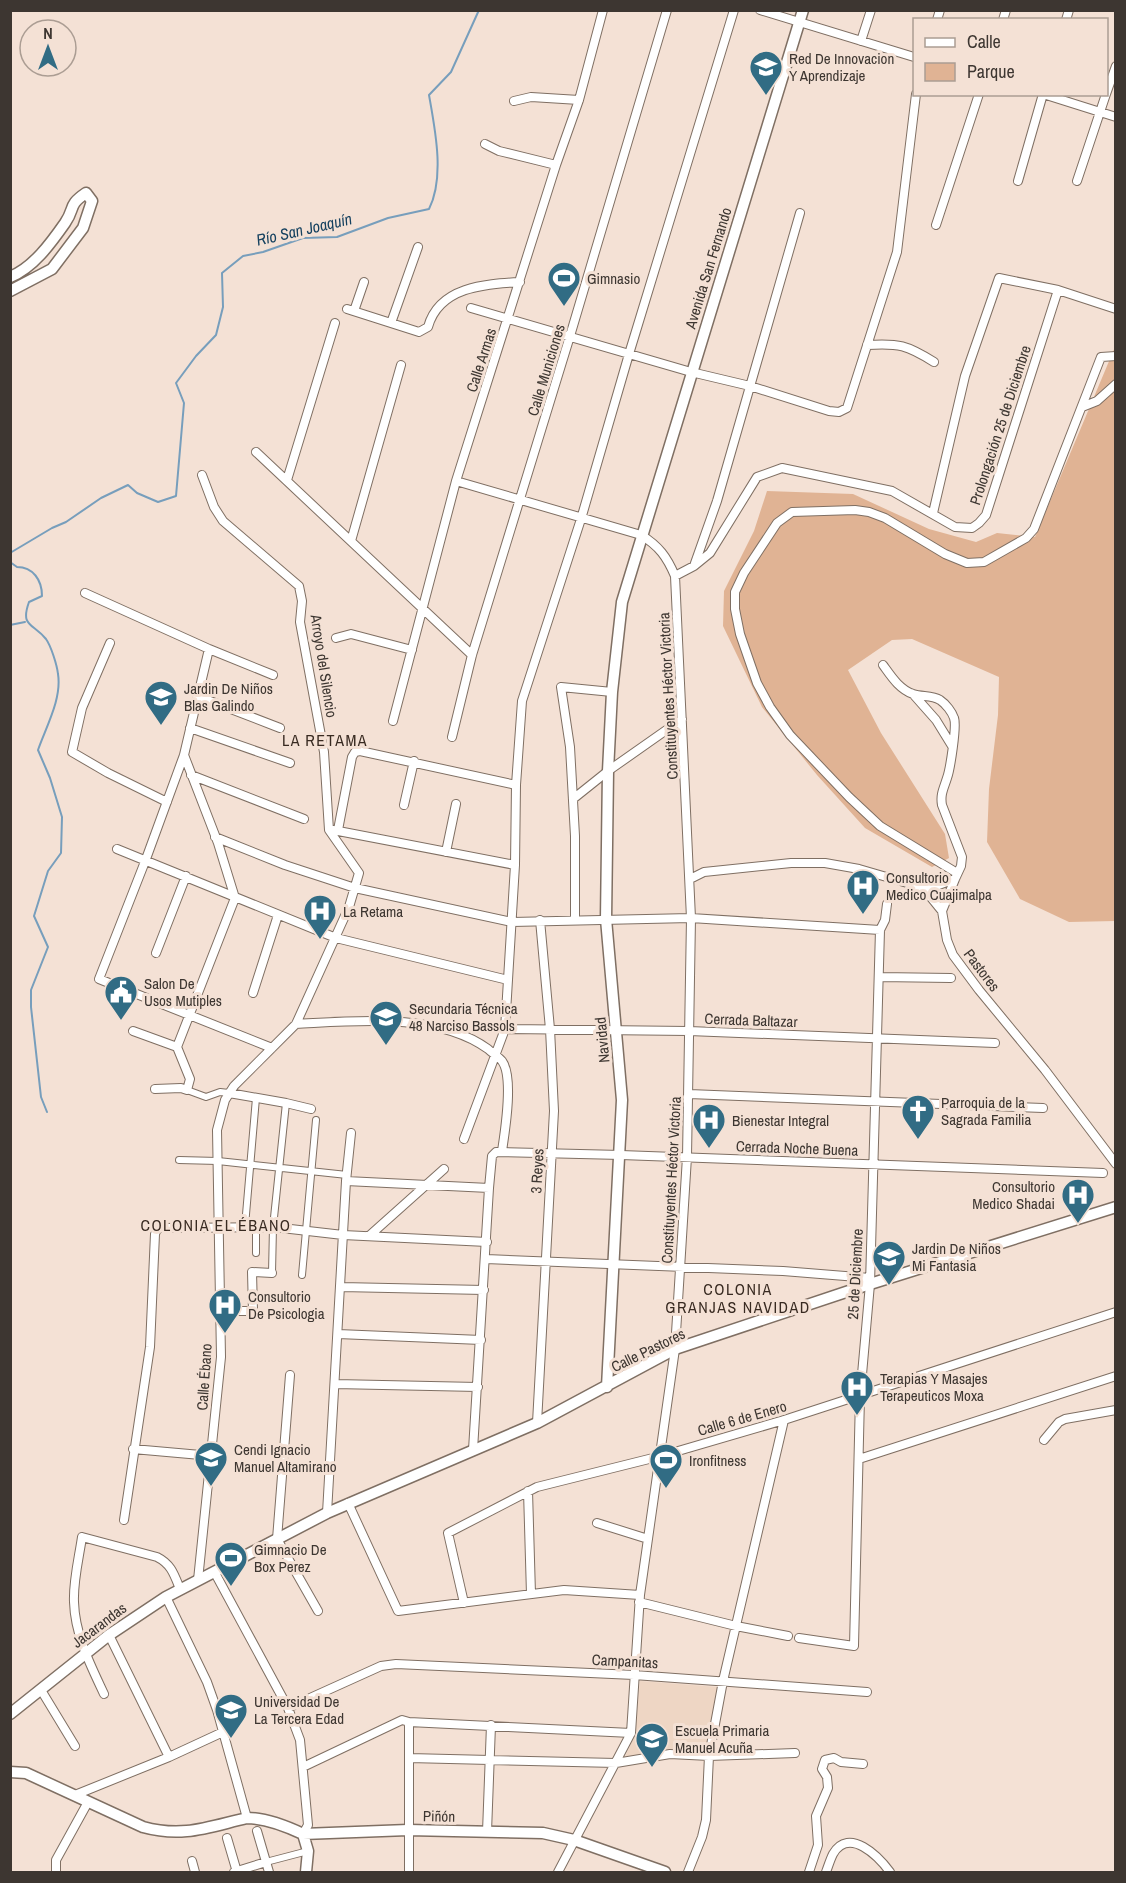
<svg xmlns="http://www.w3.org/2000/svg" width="1126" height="1883" viewBox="0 0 1126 1883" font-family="'Archivo Narrow',sans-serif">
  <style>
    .built { fill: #eed6c4 }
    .green { fill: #e0b394 }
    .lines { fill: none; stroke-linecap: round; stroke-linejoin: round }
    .stream { stroke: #779ebc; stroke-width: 2 }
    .pedestrian-casing { stroke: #7f6f63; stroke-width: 8 }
    .minor-casing { stroke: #7f6f63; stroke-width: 10 }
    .tertiary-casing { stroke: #7f6f63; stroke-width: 13 }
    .pedestrian { stroke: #fff; stroke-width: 6 }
    .minor { stroke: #fff; stroke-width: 8 }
    .tertiary { stroke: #fff; stroke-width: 10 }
    .labels { text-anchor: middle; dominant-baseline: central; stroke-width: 6; stroke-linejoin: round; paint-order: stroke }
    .poi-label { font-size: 15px; fill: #3d3631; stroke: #f4e1d5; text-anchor: start }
    .street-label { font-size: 15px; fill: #3d3631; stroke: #f4e1d5 }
    .water-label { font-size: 16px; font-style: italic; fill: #15415f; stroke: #f4e1d5 }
    .neighbourhood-label { font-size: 16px; letter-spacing: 1.5px; fill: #382a21; stroke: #f4e1d5 }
  </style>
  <rect width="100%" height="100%" fill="#f4e1d5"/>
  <path class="built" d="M640,1681L717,1687L706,1752L625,1757L635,1735Z"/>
  <path class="green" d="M1115,347V921L1069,922L1020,899L987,842L989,789L998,715L999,677L912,639L892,640L848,670L881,733L945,834L949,858L932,867L865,828L817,775L762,707L723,626L724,591L754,531L767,491L853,494L929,529L976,542L997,533L1035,537Z"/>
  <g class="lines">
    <path class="stream" d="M10,553L52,528L66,522L101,498L128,485L137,493L158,502L176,496L184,403L176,383L196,356L216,335L223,307L222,273L243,256L263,252L303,238L337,237L388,218L429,209C445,177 435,129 429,95L451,72L479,10
      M10,562L17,567C33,567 42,580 42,596L29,602C20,627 33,623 46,639C51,646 57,665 58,674C62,699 46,727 38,750L50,778L62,817L61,853L48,871L34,916L48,947L31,990V1007L41,1097L47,1112
      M10,625L25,622"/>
    <defs>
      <path id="pedestrian" d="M187,1090L206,1097L220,1092L229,1093
        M179,1160L218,1161L347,1175
        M245,1226L256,1098
        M256,1253V1226
        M272,1273L273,1227L286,1103
        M302,1275L316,1120
        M266,1862L308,1851"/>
      <path id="minor" d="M760,10L914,57
        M937,20L940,10
        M1003,20L1006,10
        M1066,20L1069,10
        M861,41L871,10
        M1043,94L1116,117
        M1106,94L1116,66
        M514,101L531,97L579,100
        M485,144L499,151L556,165
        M1018,181L1043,94
        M1077,181L1106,94
        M936,225L979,94
        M471,308L691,372L750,386L829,411L839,412L847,408L897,252L916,94
        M347,309L419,332L428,327C439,287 484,284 520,282
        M354,311L364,282
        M391,323L418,247
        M867,345C899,343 907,345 934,362
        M1082,407L1097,401L1116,384
        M256,452L472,655
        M287,480L335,323
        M456,481L641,535C659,546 667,557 675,576L691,918L687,1157L675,1349L640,1595L631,1733L558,1872
        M933,513L965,376L999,278L1058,290L1116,309
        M351,541L401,365
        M694,566L717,501L800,213
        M675,576L694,566L710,553L757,477L782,468L892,491L955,527L972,528L979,523L986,515L1058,290
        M85,593L209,649L273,675
        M336,638L351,634L412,650
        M110,643L82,708L72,752L108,773L167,802
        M209,649L184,755L146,859L99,979L272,1048
        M883,665C891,676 899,689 913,694C922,697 932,695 940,700C946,704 952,712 954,718C957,726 950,770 947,778C944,788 940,794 942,805L962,857L961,866L955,879L925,890
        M913,694L936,720L952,746
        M197,696L280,728
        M393,721L456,481L556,165L579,100L603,10
        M190,728L290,763
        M452,737L472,655L570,336L667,10
        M191,775L304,819
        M573,799L608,771L682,719
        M404,805L414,761
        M333,830L515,865
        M338,830L352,757L355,752L360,751L516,785
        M215,837L285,865L355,888L512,922L691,918L880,930
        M117,849L336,938L508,980
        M446,852L456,804
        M957,873L880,826L849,797L790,735L770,707L757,683L740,634L735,609V592L744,573L777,523L792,512L855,510L869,512L885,518L945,554L967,563L984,562L1026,538L1034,529L1101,357L1116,356
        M690,879L704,872L791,863H825L859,869L914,885L925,890L942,911L947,940L953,955L979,990L1045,1070L1116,1164
        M942,911L955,879
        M575,920V836L570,747L561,687L612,692
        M156,953L186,876
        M879,977L951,978
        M253,993L278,915
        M296,1024C355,1021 437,1012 488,1049C492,1053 499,1057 502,1061C514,1077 505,1131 502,1151
        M505,1029L689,1031L995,1043
        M133,1031L177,1047
        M177,1047L235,898L218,843L184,755
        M155,1089L181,1088L187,1090L190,1079L177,1047
        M229,1093L286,1103L311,1109
        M689,1094L1043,1108
        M464,1139L505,1029L515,865L516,785L522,701L581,519L629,354L734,10
        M346,1181L489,1188
        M369,1236L444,1169
        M486,1259L783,1271L870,1278
        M341,1287L484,1290
        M220,1311H253L252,1272L272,1273
        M338,1334L481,1340
        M290,1375L277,1539L318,1611
        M335,1384L478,1387
        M537,1423L554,1111L550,1029L540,920
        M1044,1440L1059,1422L1065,1419L1116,1410
        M133,1449L212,1456
        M473,1450L489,1188L492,1156L496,1152L621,1155L1103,1173
        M859,1459L1116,1376
        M528,1491L531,1594
        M348,1503L398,1611L564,1590L640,1595
        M327,1513L346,1181L351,1133
        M124,1520L150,1347L155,1234L157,1229L161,1228L273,1227L343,1235L487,1242
        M597,1523L648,1539
        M215,1573L288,1708L300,1740L308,1825L303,1834
        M198,1580L221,1357L217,1130L225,1100L234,1086L296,1024L349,907L359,873L329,830L324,752L300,622L302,601L299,586L223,521L214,507L202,475
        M166,1597L207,1682L217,1710L247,1818
        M639,1602L736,1626L788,1636
        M464,1603L448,1533L537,1487L661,1456L784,1420L1116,1312
        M109,1635L169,1757
        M799,1638L854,1646L860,1397L870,1284L880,930L885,920L887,904
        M41,1690L75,1746
        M104,1694C90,1664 75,1635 74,1602C73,1581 79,1558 82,1537L157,1557C171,1564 174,1574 180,1589
        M288,1708L381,1666L396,1664L634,1675L867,1692
        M409,1758L616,1763L670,1754L709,1756L795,1753
        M303,1767L402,1720L409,1722L631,1733
        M75,1795L169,1757L223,1732
        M257,1831L269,1872
        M487,1832L491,1725
        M227,1838L237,1872
        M192,1861L195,1872
        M56,1872V1860L88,1802
        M234,1872L266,1862
        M409,1872V1722
        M688,1872L702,1837L706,1820L709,1756L723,1681L784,1420
        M809,1872L818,1845L816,1816L828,1788L827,1777L822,1769L825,1760L834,1758L841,1762L863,1764
        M826,1872C828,1867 830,1860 833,1854C849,1826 879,1857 890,1872"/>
      <path id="tertiary" d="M10,277C33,268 51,243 65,223C76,207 67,206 86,193L92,201L83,228L52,269L10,291
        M607,1387L622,1100L606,919L608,771L612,692L622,602L803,10
        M10,1714L109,1635L166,1597L327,1513L537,1423L675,1349L870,1284L1116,1207
        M10,1772L26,1773L143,1827C183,1838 208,1827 247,1818C265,1818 286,1826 303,1834L308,1851L306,1872
        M303,1834L408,1830L543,1833L574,1840L665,1872"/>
    </defs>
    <use href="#pedestrian" class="pedestrian-casing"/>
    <use href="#minor" class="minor-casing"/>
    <use href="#tertiary" class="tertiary-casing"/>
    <use href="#pedestrian" class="pedestrian"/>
    <use href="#minor" class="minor"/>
    <use href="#tertiary" class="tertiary"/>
  </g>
  <defs>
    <symbol id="university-pin" viewBox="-11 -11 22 30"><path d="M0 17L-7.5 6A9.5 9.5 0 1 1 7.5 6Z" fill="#316c84" stroke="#f4e1d5"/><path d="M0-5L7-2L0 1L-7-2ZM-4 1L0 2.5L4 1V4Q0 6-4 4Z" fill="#fff"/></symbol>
    <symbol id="stadium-pin" viewBox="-11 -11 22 30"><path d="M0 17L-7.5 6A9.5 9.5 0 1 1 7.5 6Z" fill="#316c84" stroke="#f4e1d5"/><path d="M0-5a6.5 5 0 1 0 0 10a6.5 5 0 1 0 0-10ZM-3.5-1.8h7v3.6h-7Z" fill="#fff"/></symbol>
    <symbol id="school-pin" viewBox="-11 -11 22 30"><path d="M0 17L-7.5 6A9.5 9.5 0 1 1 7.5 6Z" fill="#316c84" stroke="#f4e1d5"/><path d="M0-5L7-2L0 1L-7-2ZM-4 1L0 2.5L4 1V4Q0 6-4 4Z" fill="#fff"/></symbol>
    <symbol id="hospital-pin" viewBox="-11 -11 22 30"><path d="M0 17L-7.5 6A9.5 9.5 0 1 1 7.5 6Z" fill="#316c84" stroke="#f4e1d5"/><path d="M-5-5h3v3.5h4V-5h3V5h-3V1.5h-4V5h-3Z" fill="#fff"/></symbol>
    <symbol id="civic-pin" viewBox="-11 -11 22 30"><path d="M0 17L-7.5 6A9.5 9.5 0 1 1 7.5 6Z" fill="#316c84" stroke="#f4e1d5"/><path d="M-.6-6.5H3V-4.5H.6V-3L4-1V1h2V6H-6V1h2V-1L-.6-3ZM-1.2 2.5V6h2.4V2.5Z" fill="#fff"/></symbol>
    <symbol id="church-pin" viewBox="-11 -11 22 30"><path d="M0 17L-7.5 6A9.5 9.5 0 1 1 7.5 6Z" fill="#316c84" stroke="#f4e1d5"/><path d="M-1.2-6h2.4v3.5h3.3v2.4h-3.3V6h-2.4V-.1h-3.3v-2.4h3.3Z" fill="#fff"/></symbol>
  </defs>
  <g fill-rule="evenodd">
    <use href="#university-pin" x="747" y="48" width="38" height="52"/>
    <use href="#stadium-pin" x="545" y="259" width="38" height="52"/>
    <use href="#school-pin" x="142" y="678" width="38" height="52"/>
    <use href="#hospital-pin" x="844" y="867" width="38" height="52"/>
    <use href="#hospital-pin" x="301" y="892" width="38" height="52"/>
    <use href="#civic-pin" x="102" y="973" width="38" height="52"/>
    <use href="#school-pin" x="367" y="998" width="38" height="52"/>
    <use href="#church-pin" x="899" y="1092" width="38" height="52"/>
    <use href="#hospital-pin" x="690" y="1101" width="38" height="52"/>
    <use href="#hospital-pin" x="1059" y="1176" width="38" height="52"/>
    <use href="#school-pin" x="870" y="1238" width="38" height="52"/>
    <use href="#hospital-pin" x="206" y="1286" width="38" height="52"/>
    <use href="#hospital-pin" x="838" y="1368" width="38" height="52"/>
    <use href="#school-pin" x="192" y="1439" width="38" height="52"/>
    <use href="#stadium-pin" x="647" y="1441" width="38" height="52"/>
    <use href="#stadium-pin" x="212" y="1539" width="38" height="52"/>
    <use href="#university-pin" x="212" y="1691" width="38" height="52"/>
    <use href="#school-pin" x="633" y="1720" width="38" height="52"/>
  </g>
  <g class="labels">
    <g class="poi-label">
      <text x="789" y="58">Red De Innovacion<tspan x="789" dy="17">Y Aprendizaje</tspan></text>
      <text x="587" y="278">Gimnasio</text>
      <text x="184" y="688">Jardin De Niños<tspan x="184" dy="17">Blas Galindo</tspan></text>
      <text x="886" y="877">Consultorio<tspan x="886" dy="17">Medico Cuajimalpa</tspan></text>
      <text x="343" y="911">La Retama</text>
      <text x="144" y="983">Salon De<tspan x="144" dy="17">Usos Mutiples</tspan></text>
      <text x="409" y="1008">Secundaria Técnica<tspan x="409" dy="17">48 Narciso Bassols</tspan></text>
      <text x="941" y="1102">Parroquia de la<tspan x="941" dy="17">Sagrada Familia</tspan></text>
      <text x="732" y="1120">Bienestar Integral</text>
      <text x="1055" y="1186" text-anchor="end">Consultorio<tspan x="1055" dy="17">Medico Shadai</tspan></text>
      <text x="912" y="1248">Jardin De Niños<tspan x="912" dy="17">Mi Fantasia</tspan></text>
      <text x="248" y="1296">Consultorio<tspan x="248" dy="17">De Psicologia</tspan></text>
      <text x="880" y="1378">Terapias Y Masajes<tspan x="880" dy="17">Terapeuticos Moxa</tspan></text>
      <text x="234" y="1449">Cendi Ignacio<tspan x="234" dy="17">Manuel Altamirano</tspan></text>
      <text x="689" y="1460">Ironfitness</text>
      <text x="254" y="1549">Gimnacio De<tspan x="254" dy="17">Box Perez</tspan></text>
      <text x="254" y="1701">Universidad De<tspan x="254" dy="17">La Tercera Edad</tspan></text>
      <text x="675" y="1730">Escuela Primaria<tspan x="675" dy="17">Manuel Acuña</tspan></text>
    </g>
    <g class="street-label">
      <text transform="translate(708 268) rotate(-73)">Avenida San Fernando</text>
      <text transform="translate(481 360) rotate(-72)">Calle Armas</text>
      <text transform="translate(546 370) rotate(-73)">Calle Municiones</text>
      <text transform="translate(1000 425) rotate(-72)">Prolongación 25 de Diciembre</text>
      <text transform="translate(324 666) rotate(81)">Arroyo del Silencio</text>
      <text transform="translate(668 696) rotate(-93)">Constituyentes Héctor Victoria</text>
      <text transform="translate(982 970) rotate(53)">Pastores</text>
      <text transform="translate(751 1020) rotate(2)">Cerrada Baltazar</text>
      <text transform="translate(602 1040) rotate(-95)">Navidad</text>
      <text transform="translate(797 1148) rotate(2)">Cerrada Noche Buena</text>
      <text transform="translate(537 1171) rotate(-87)">3 Reyes</text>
      <text transform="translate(671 1180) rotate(-87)">Constituyentes Héctor Victoria</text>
      <text transform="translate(855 1274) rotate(-87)">25 de Diciembre</text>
      <text transform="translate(648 1350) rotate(-26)">Calle Pastores</text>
      <text transform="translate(204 1377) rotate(-86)">Calle Ébano</text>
      <text transform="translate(742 1418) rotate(-16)">Calle 6 de Enero</text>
      <text transform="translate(99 1625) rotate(-37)">Jacarandas</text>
      <text transform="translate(625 1661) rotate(3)">Campanitas</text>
      <text transform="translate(439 1816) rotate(1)">Piñón</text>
    </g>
    <g class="water-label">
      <text transform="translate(304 229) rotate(-13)">Río San Joaquín</text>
    </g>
    <g class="neighbourhood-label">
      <text x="325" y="740">LA RETAMA</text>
      <text x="216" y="1225">COLONIA EL ÉBANO</text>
      <text x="738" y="1289">COLONIA<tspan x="738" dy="18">GRANJAS NAVIDAD</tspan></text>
    </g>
  </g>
  <rect width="1126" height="1883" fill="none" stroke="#3d3631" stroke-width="24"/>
  <rect x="913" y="18" width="195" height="78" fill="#f4e1d5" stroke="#ab9d93" stroke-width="1.5"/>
  <rect x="925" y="38" width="30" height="9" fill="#ffffff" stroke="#ab9d93" stroke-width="1.5"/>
  <text x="967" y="48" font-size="18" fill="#3d3631">Calle</text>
  <rect x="925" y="63" width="30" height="18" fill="#e0b394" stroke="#ab9d93" stroke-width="1.5"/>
  <text x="967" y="78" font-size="18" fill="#3d3631">Parque</text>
  <g transform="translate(48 48)"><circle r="28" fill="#f4e1d5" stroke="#ab9d93" stroke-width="1.5"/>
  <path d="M0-4.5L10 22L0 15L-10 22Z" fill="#316c84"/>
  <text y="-9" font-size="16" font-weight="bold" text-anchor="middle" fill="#3d3631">N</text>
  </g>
</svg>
